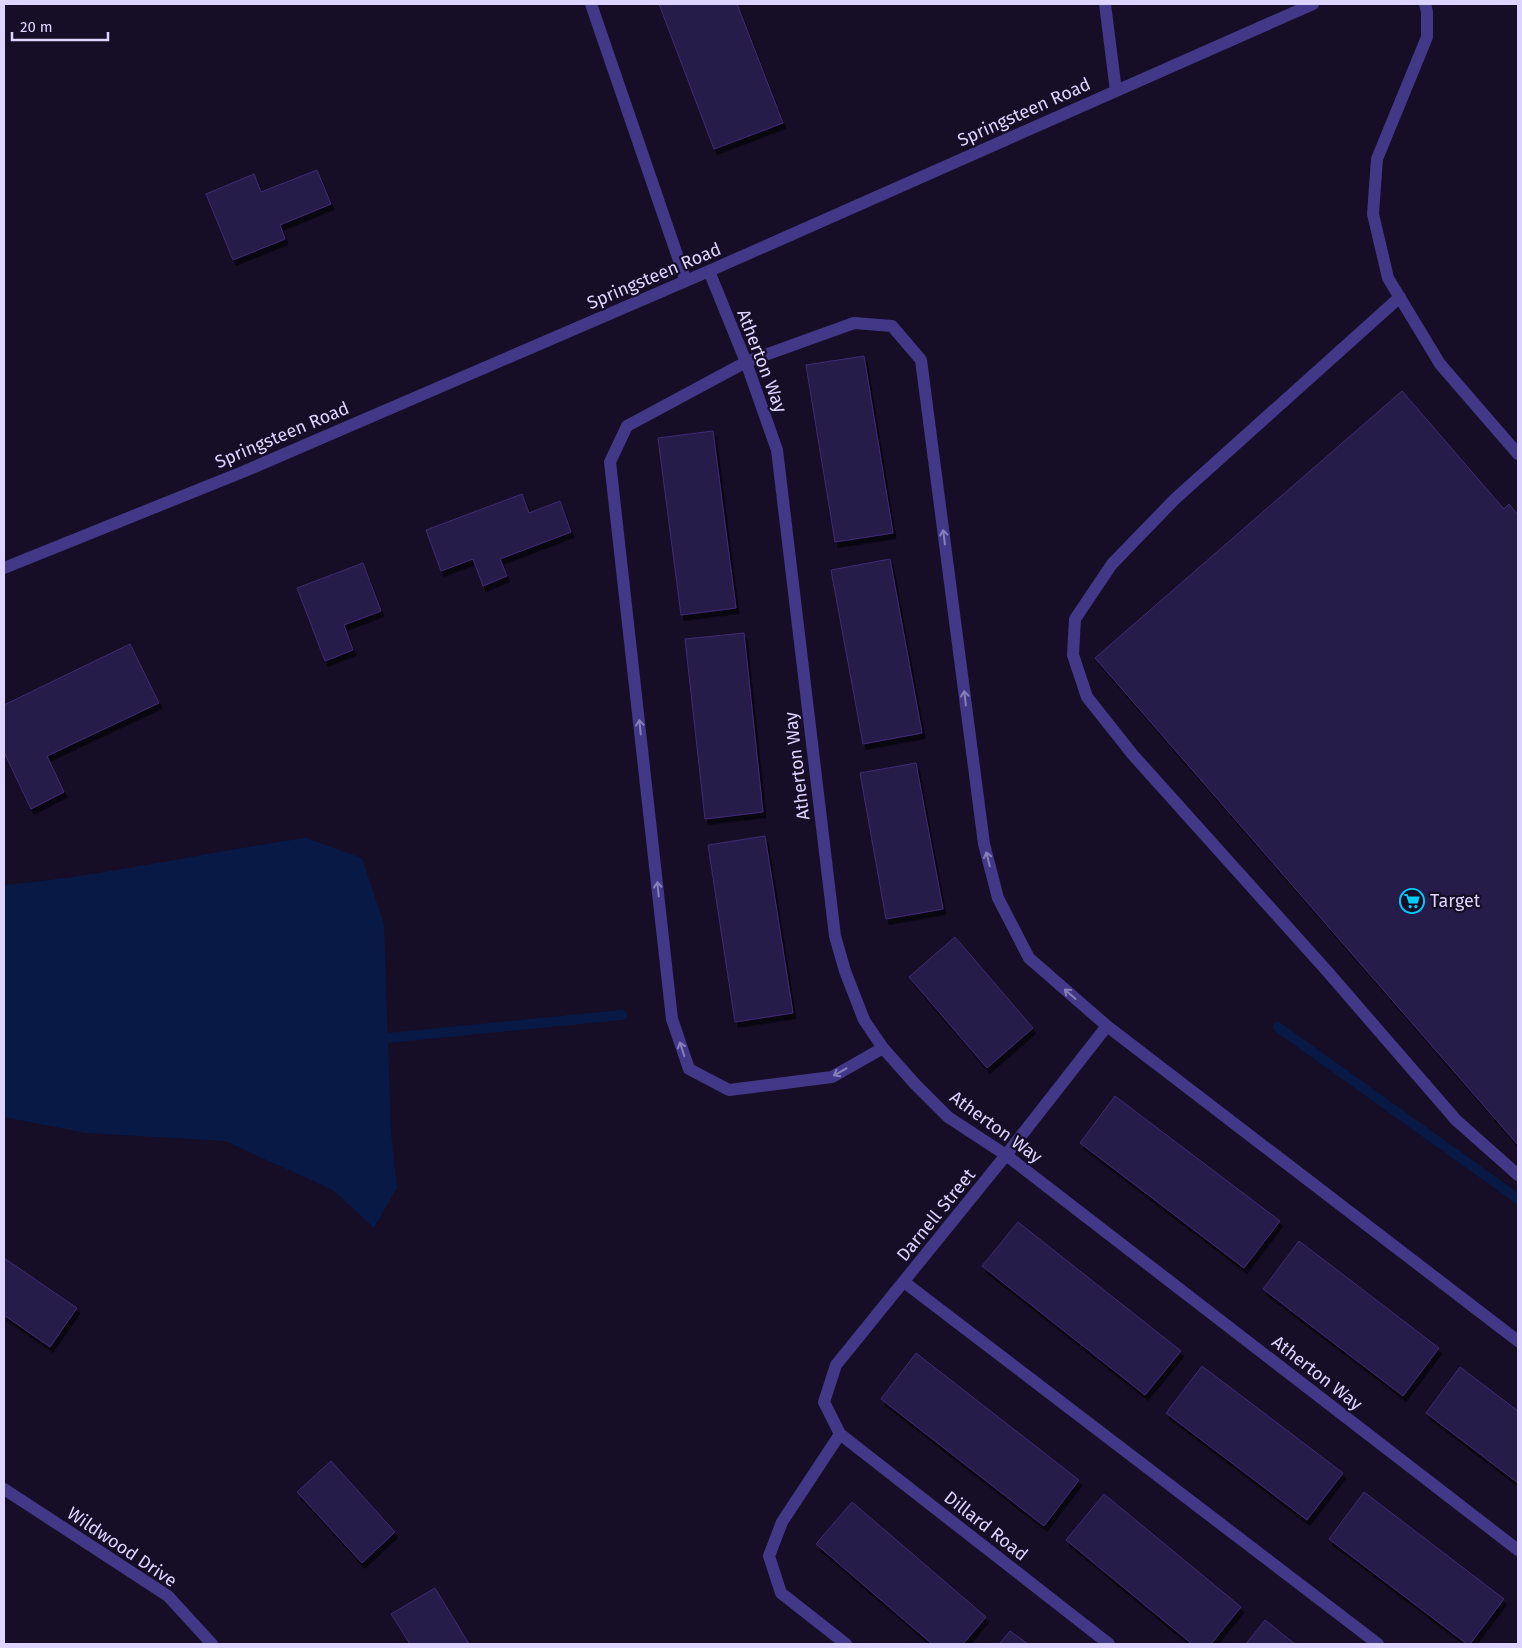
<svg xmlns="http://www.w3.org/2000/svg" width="1522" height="1648" viewBox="0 0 1522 1648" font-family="'Fira Sans',sans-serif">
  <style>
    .water { fill: #081945 }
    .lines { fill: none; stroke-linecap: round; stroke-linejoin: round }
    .stream { stroke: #081945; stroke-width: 10 }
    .building { fill: #271a48; stroke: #402b75; filter: url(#shadow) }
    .minor { stroke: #423887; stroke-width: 12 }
    .oneway { stroke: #887ebd }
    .labels { text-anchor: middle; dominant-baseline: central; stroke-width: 4.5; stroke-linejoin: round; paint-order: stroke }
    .street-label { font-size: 18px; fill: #ddd4ff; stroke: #150e26 }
    .poi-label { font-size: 18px; fill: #ddd4ff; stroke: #150e26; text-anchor: start }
  </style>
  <defs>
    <filter id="shadow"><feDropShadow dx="3" dy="5.5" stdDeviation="0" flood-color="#0009"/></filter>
  </defs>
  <rect width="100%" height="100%" fill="#150e26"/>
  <path class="water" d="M306,838L362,858L384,924L391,1132L397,1188L374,1228L333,1190L225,1141L86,1133L4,1117V885C105,876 205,852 306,838Z"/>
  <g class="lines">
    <path class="stream" d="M1278,1027L1518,1199
      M387,1038L622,1015"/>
  </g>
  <path class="building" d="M659,4H737L783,123L714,149Z
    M317,170L331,204L280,225L285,239L233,260L206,194L254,174L261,192Z
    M864,356L893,533L835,542L806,365Z
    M1402,391L1504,509L1509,504L1518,515V1145L1095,658Z
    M713,431L736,608L681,615L658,438Z
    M522,494L529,513L560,501L571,532L500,559L507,576L483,586L473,559L441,571L426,530Z
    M890,559L922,733L863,744L831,570Z
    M363,563L381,611L344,625L353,650L325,661L297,588Z
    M744,633L763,812L705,819L685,639Z
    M130,644L159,703L47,756L64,792L31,809L4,752V705Z
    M916,763L943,909L886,919L860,773Z
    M765,836L793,1013L735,1022L708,845Z
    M955,937L1033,1028L987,1068L909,977Z
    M1115,1096L1280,1221L1244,1268L1080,1143Z
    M1018,1222L1181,1351L1145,1395L982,1266Z
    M1299,1241L1439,1348L1403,1396L1263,1289Z
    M4,1258L77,1308L50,1347L4,1315Z
    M916,1353L1079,1480L1044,1526L881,1399Z
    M1202,1366L1343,1473L1307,1520L1166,1413Z
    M1460,1367L1518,1411V1483L1426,1413Z
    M331,1461L395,1532L362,1563L297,1492Z
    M1364,1492L1504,1599L1470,1644H1467L1329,1539Z
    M1104,1494L1241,1607L1211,1644H1192L1066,1540Z
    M852,1502L986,1617L963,1644H932L816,1544Z
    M435,1588L469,1644H410L391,1614Z
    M1265,1620L1295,1644H1246Z
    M1010,1631L1028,1644H999Z"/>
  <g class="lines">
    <path class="minor" d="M591,4L686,281
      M1105,4L1116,91
      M1425,4L1427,12V37L1377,159L1373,214L1388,278L1440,364L1518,454
      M709,271L746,362L777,450L835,936L845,971L864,1020L883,1048L915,1084L948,1117L1006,1155L1518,1550
      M1400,297L1175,499L1112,564L1075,619L1073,655L1087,697L1133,755L1327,971L1456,1120L1518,1175
      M4,568L245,471L709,271L1313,4
      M1107,1026L1006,1155L836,1365L824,1402L840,1434L1109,1644
      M883,1048L832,1077L729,1090L689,1069L672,1019L610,462L627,426L746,362L854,323L892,326L921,360L984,844L998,898L1029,958L1107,1026L1518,1341
      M904,1282L1378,1644
      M840,1434L782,1522L769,1556L781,1593L846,1644
      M4,1489L168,1596L212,1644"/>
  </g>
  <defs><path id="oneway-shaft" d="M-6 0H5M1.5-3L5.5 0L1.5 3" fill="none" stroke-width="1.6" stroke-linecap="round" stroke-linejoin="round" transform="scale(1.25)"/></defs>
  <g class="oneway">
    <use href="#oneway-shaft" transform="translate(944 537) rotate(-97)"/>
    <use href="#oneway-shaft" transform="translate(965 698) rotate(-97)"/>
    <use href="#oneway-shaft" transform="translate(640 727) rotate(-96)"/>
    <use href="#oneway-shaft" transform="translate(988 859) rotate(-104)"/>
    <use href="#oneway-shaft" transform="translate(658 889) rotate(-96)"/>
    <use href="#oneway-shaft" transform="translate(1070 994) rotate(-139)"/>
    <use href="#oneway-shaft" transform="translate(682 1049) rotate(-108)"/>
    <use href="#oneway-shaft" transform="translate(840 1072) rotate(151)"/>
  </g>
  <defs>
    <symbol id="supermarket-ring" viewBox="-11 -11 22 22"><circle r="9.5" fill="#150e26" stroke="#00ceff" stroke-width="1.5"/><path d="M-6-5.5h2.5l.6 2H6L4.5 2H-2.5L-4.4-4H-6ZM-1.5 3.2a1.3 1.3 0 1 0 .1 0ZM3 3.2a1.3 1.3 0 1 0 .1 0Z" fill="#00ceff"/></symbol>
  </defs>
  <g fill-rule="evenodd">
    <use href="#supermarket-ring" x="1398" y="887" width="28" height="28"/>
  </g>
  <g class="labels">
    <g class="street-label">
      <text transform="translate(1024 112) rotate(-24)">Springsteen Road</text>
      <text transform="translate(654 276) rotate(-23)">Springsteen Road</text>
      <text transform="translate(762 361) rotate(69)">Atherton Way</text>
      <text transform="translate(282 435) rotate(-23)">Springsteen Road</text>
      <text transform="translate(797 766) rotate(-97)">Atherton Way</text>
      <text transform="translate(996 1127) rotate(36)">Atherton Way</text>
      <text transform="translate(936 1215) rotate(-51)">Darnell Street</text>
      <text transform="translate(1317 1373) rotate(38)">Atherton Way</text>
      <text transform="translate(986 1526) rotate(38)">Dillard Road</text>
      <text transform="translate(122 1547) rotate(34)">Wildwood Drive</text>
    </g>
    <g class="poi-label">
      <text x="1430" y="901">Target</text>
    </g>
  </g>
  <rect width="1522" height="1648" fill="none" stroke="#ddd4ff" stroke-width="10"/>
  <path d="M12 32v8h96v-8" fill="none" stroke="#ddd4ff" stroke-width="2.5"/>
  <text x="20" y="32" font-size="15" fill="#ddd4ff" stroke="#150e26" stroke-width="4" paint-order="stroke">20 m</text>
</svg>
